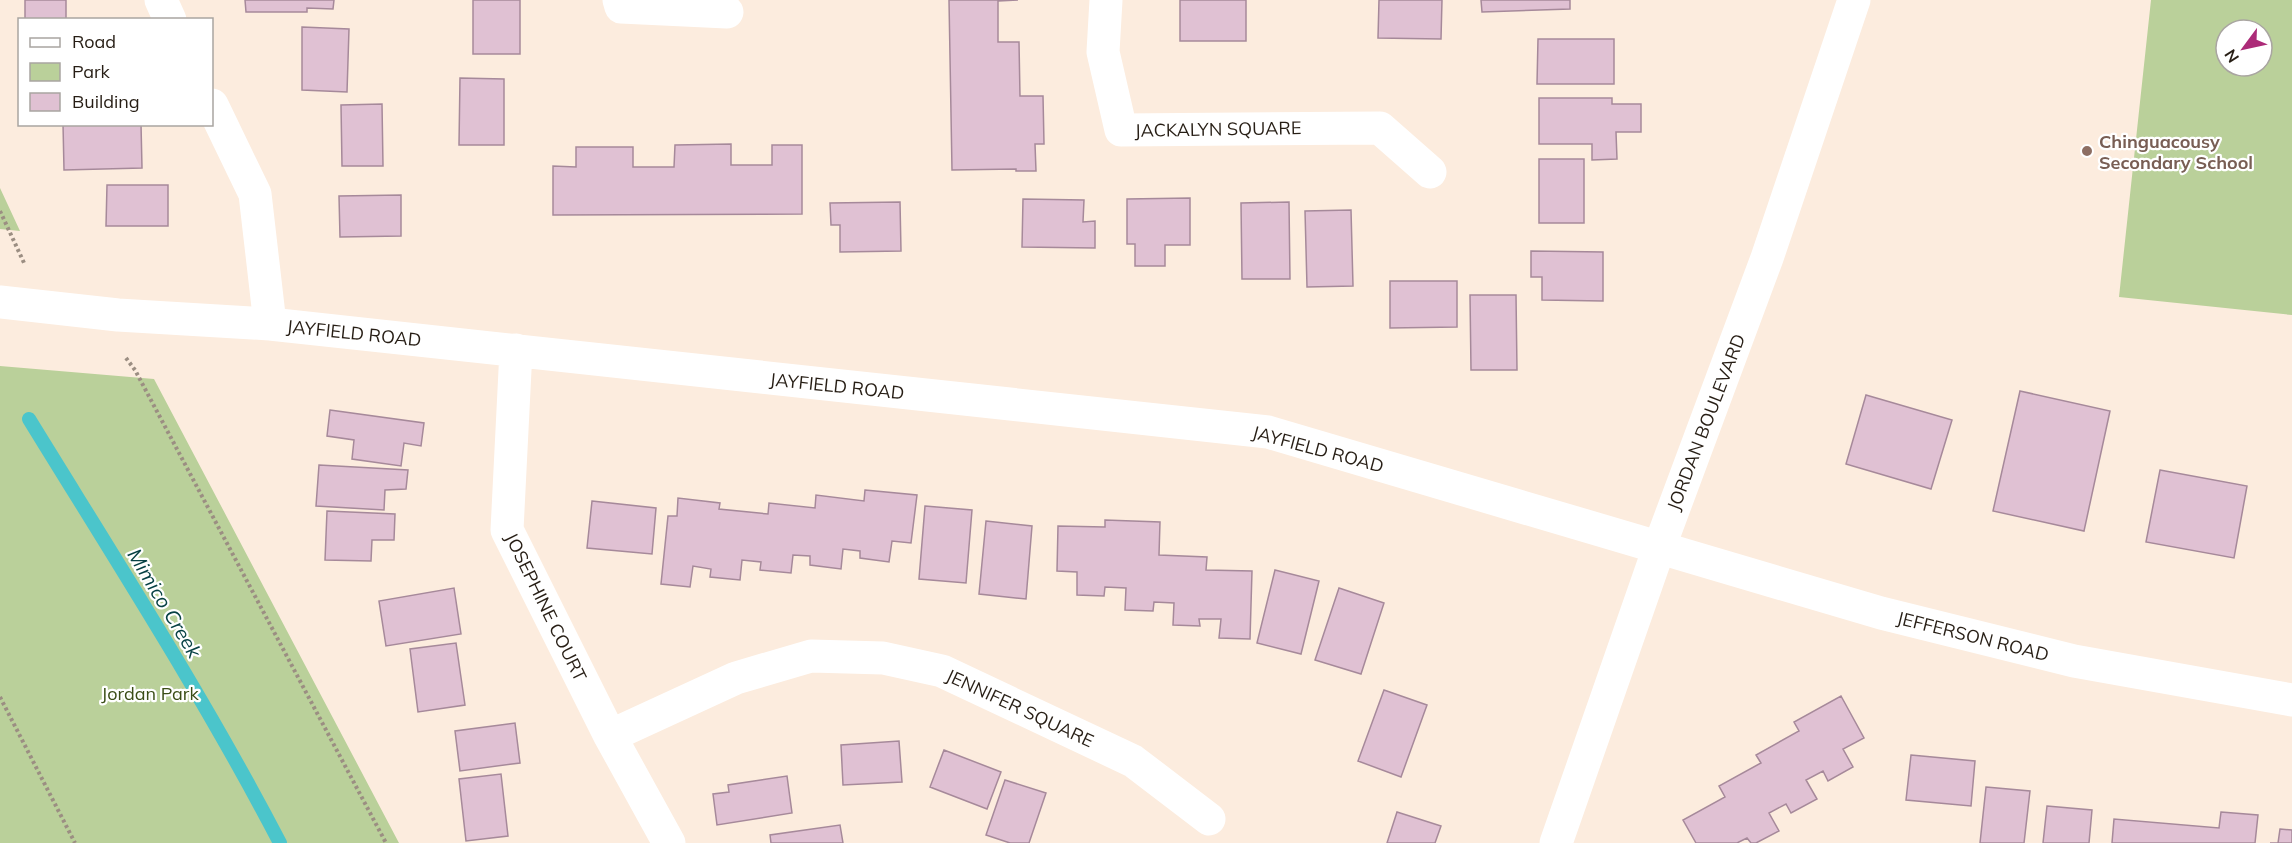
<svg xmlns="http://www.w3.org/2000/svg" width="2292" height="843" viewBox="0 0 2292 843" font-family="Mulish,sans-serif">
  <style>
    .green { fill: #bad09a; fill-rule: evenodd }
    .lines { fill: none; stroke-linecap: round; stroke-linejoin: round }
    .stream { stroke: #4bc5cb; stroke-width: 14 }
    .building { fill: #e0c1d3; stroke: #a6899a; stroke-width: 1.5 }
    .path { stroke: #9b8e82; stroke-width: 4; stroke-dasharray: 3 3; stroke-linecap: butt }
    .minor { stroke: #fff; stroke-width: 33 }
    .tertiary { stroke: #fff; stroke-width: 33 }
    .education-dot { fill: #8d6e63; stroke: #fff; stroke-width: 2 }
    .labels { text-anchor: middle; dominant-baseline: central; stroke-width: 4.5; stroke-linejoin: round; paint-order: stroke }
    .street-label { font-size: 18px; fill: #271e15; stroke: #fff }
    .education-label { font-size: 18px; font-weight: bold; fill: #785e54; stroke: #fff; text-anchor: start }
    .park-label { font-size: 18px; fill: #3a4d16; stroke: #fff }
    .water-label { font-size: 20px; font-style: italic; fill: #074144; stroke: #fff }
  </style>
  <rect width="100%" height="100%" fill="#fcecde"/>
  <path class="green" d="M2151,0H2292V315L2119,297ZM2226,30H2262V66H2226Z
    M0,188L20,231L0,229Z
    M0,366L154,379L399,843H0Z"/>
  <g class="lines">
    <path class="stream" d="M29,419C115,559 204,697 280,843"/>
  </g>
  <path class="building" d="M25,0H66V20H25Z
    M245,0H334L333,9L307,8V12H246Z
    M473,0H520V54H473Z
    M949,0H1018L998,1V42H1019L1020,96H1043L1044,144H1035L1036,171H1016V169L952,170Z
    M1180,0H1246V41H1180Z
    M1379,0H1442L1441,39L1378,38Z
    M1481,0H1570V9L1482,12Z
    M302,27L349,29L347,92L302,90Z
    M1538,39H1614V84H1537Z
    M460,78L504,79V145H459Z
    M1539,98H1612V104H1641V132H1616L1617,159L1592,160V144H1539Z
    M382,104L383,166H342L341,105Z
    M63,124H141L142,168L64,170Z
    M731,144V165H772V145H802V214L553,215V166L576,167V147H633V167H674L675,145Z
    M1539,159H1584V223H1539Z
    M107,185H168V226H106Z
    M401,195V236L340,237L339,196Z
    M1190,198V245H1165V266H1135V244H1127V199Z
    M1023,199L1084,200L1083,222L1095,221V248L1022,247Z
    M900,202L901,251L840,252V225H831L830,203Z
    M1289,202L1290,279H1242L1241,203Z
    M1351,210L1353,286L1307,287L1305,211Z
    M1531,251L1603,252V301L1542,300V277H1531Z
    M1390,281H1457V327L1390,328Z
    M1470,295H1516L1517,370H1471Z
    M2020,391L2110,411L2084,531L1993,511Z
    M1866,395L1952,420L1931,489L1846,464Z
    M330,410L424,423L421,446L404,443L401,466L352,459L354,440L327,436Z
    M319,465L408,470L406,489L385,490L384,510L316,506Z
    M2160,470L2247,486L2234,558L2146,542Z
    M865,490L917,495L911,543L892,541L889,562L860,558V551L843,549L841,569L810,565V556L793,555L791,573L760,570L761,562L742,560L740,580L710,577L711,569L693,566L690,587L661,584L668,516H677L678,498L720,503L719,509L768,514L769,503L815,508L816,495L864,501Z
    M592,501L656,508L652,554L587,548Z
    M925,506L972,510L966,583L919,579Z
    M327,511L395,514L394,540H372L371,561L325,560Z
    M1105,520L1160,522L1159,555L1207,557L1206,570L1252,571L1250,639L1219,638L1221,619H1199L1200,626L1173,625L1174,603L1154,602L1153,611L1125,610L1126,588L1105,587L1104,596L1077,595V572L1057,571L1058,526L1105,527Z
    M986,521L1032,526L1026,599L979,594Z
    M1275,570L1319,581L1301,654L1257,643Z
    M454,588L461,634L386,646L379,601Z
    M1339,588L1384,603L1361,674L1315,660Z
    M456,643L465,705L418,712L410,649Z
    M1384,690L1427,705L1401,777L1358,761Z
    M1841,696L1864,738L1843,749L1853,767L1828,781L1823,771L1806,780L1817,799L1791,813L1786,804L1769,813L1779,831L1756,843H1751L1747,838L1737,843H1696L1683,820L1725,797L1719,786L1761,763L1756,755L1799,731L1794,722Z
    M515,723L520,763L460,771L455,731Z
    M899,741L902,782L843,785L841,745Z
    M944,750L1001,772L987,809L930,787Z
    M1911,755L1975,761L1971,806L1906,800Z
    M501,774L508,836L466,841L459,779Z
    M787,776L792,813L717,825L713,794L729,792L728,785Z
    M1005,780L1046,793L1029,843H1010L986,835Z
    M1986,787L2030,791L2024,843H1980Z
    M2047,806L2092,810L2089,843H2043Z
    M1397,812L1441,826L1435,843H1387Z
    M2221,812L2258,815L2255,843H2112L2114,819L2219,828Z
    M840,825L843,843H771L770,835Z
    M2280,829L2292,830V843H2270H2278Z"/>
  <g class="lines">
    <path class="path" d="M0,211L25,265
      M126,358L135,370L386,843
      M0,697L75,843"/>
    <path class="minor" d="M161,0L170,20
      M619,0L621,7L727,12
      M1106,0L1103,52L1121,130L1380,128L1430,172
      M212,105L255,194L270,324
      M0,302L118,315L270,324L1268,432L1881,613L2074,661L2292,700
      M516,350L507,530L610,736L669,843
      M610,736L736,678L811,656L883,658L942,671L1133,761L1209,819"/>
    <path class="tertiary" d="M1556,843L1659,548L1767,258L1854,0"/>
  </g>
  <circle class="education-dot" cx="2087" cy="151" r="6"/>
  <g class="labels">
    <g class="street-label">
      <text transform="translate(1218 129) rotate(-1)">JACKALYN SQUARE</text>
      <text transform="translate(354 333) rotate(6)">JAYFIELD ROAD</text>
      <text transform="translate(837 386) rotate(6)">JAYFIELD ROAD</text>
      <text transform="translate(1706 422) rotate(-69)">JORDAN BOULEVARD</text>
      <text transform="translate(1318 449) rotate(15)">JAYFIELD ROAD</text>
      <text transform="translate(546 607) rotate(64)">JOSEPHINE COURT</text>
      <text transform="translate(1973 636) rotate(14)">JEFFERSON ROAD</text>
      <text transform="translate(1020 708) rotate(25)">JENNIFER SQUARE</text>
    </g>
    <g class="education-label">
      <text x="2099" y="141">Chinguacousy<tspan x="2099" dy="21">Secondary School</tspan></text>
    </g>
    <g class="park-label">
      <text x="150" y="693">Jordan Park</text>
    </g>
    <g class="water-label">
      <text transform="translate(165 603) rotate(59)">Mimico Creek</text>
    </g>
  </g>
  <rect x="18" y="18" width="195" height="108" fill="#ffffff" stroke="#a9a5a1" stroke-width="1.5"/>
  <rect x="30" y="38" width="30" height="9" fill="#ffffff" stroke="#a9a5a1" stroke-width="1.5"/>
  <text x="72" y="48" font-size="18" fill="#271e15">Road</text>
  <rect x="30" y="63" width="30" height="18" fill="#bad09a" stroke="#a9a5a1" stroke-width="1.5"/>
  <text x="72" y="78" font-size="18" fill="#271e15">Park</text>
  <rect x="30" y="93" width="30" height="18" fill="#e0c1d3" stroke="#a9a5a1" stroke-width="1.5"/>
  <text x="72" y="108" font-size="18" fill="#271e15">Building</text>
  <g transform="translate(2244 48) rotate(237)"><circle r="28" fill="#ffffff" stroke="#a9a5a1" stroke-width="1.5"/>
  <path d="M0-4.5L10 22L0 15L-10 22Z" fill="#ac2b78"/>
  <text y="-9" font-size="16" font-weight="bold" text-anchor="middle" fill="#271e15">N</text>
  </g>
</svg>
